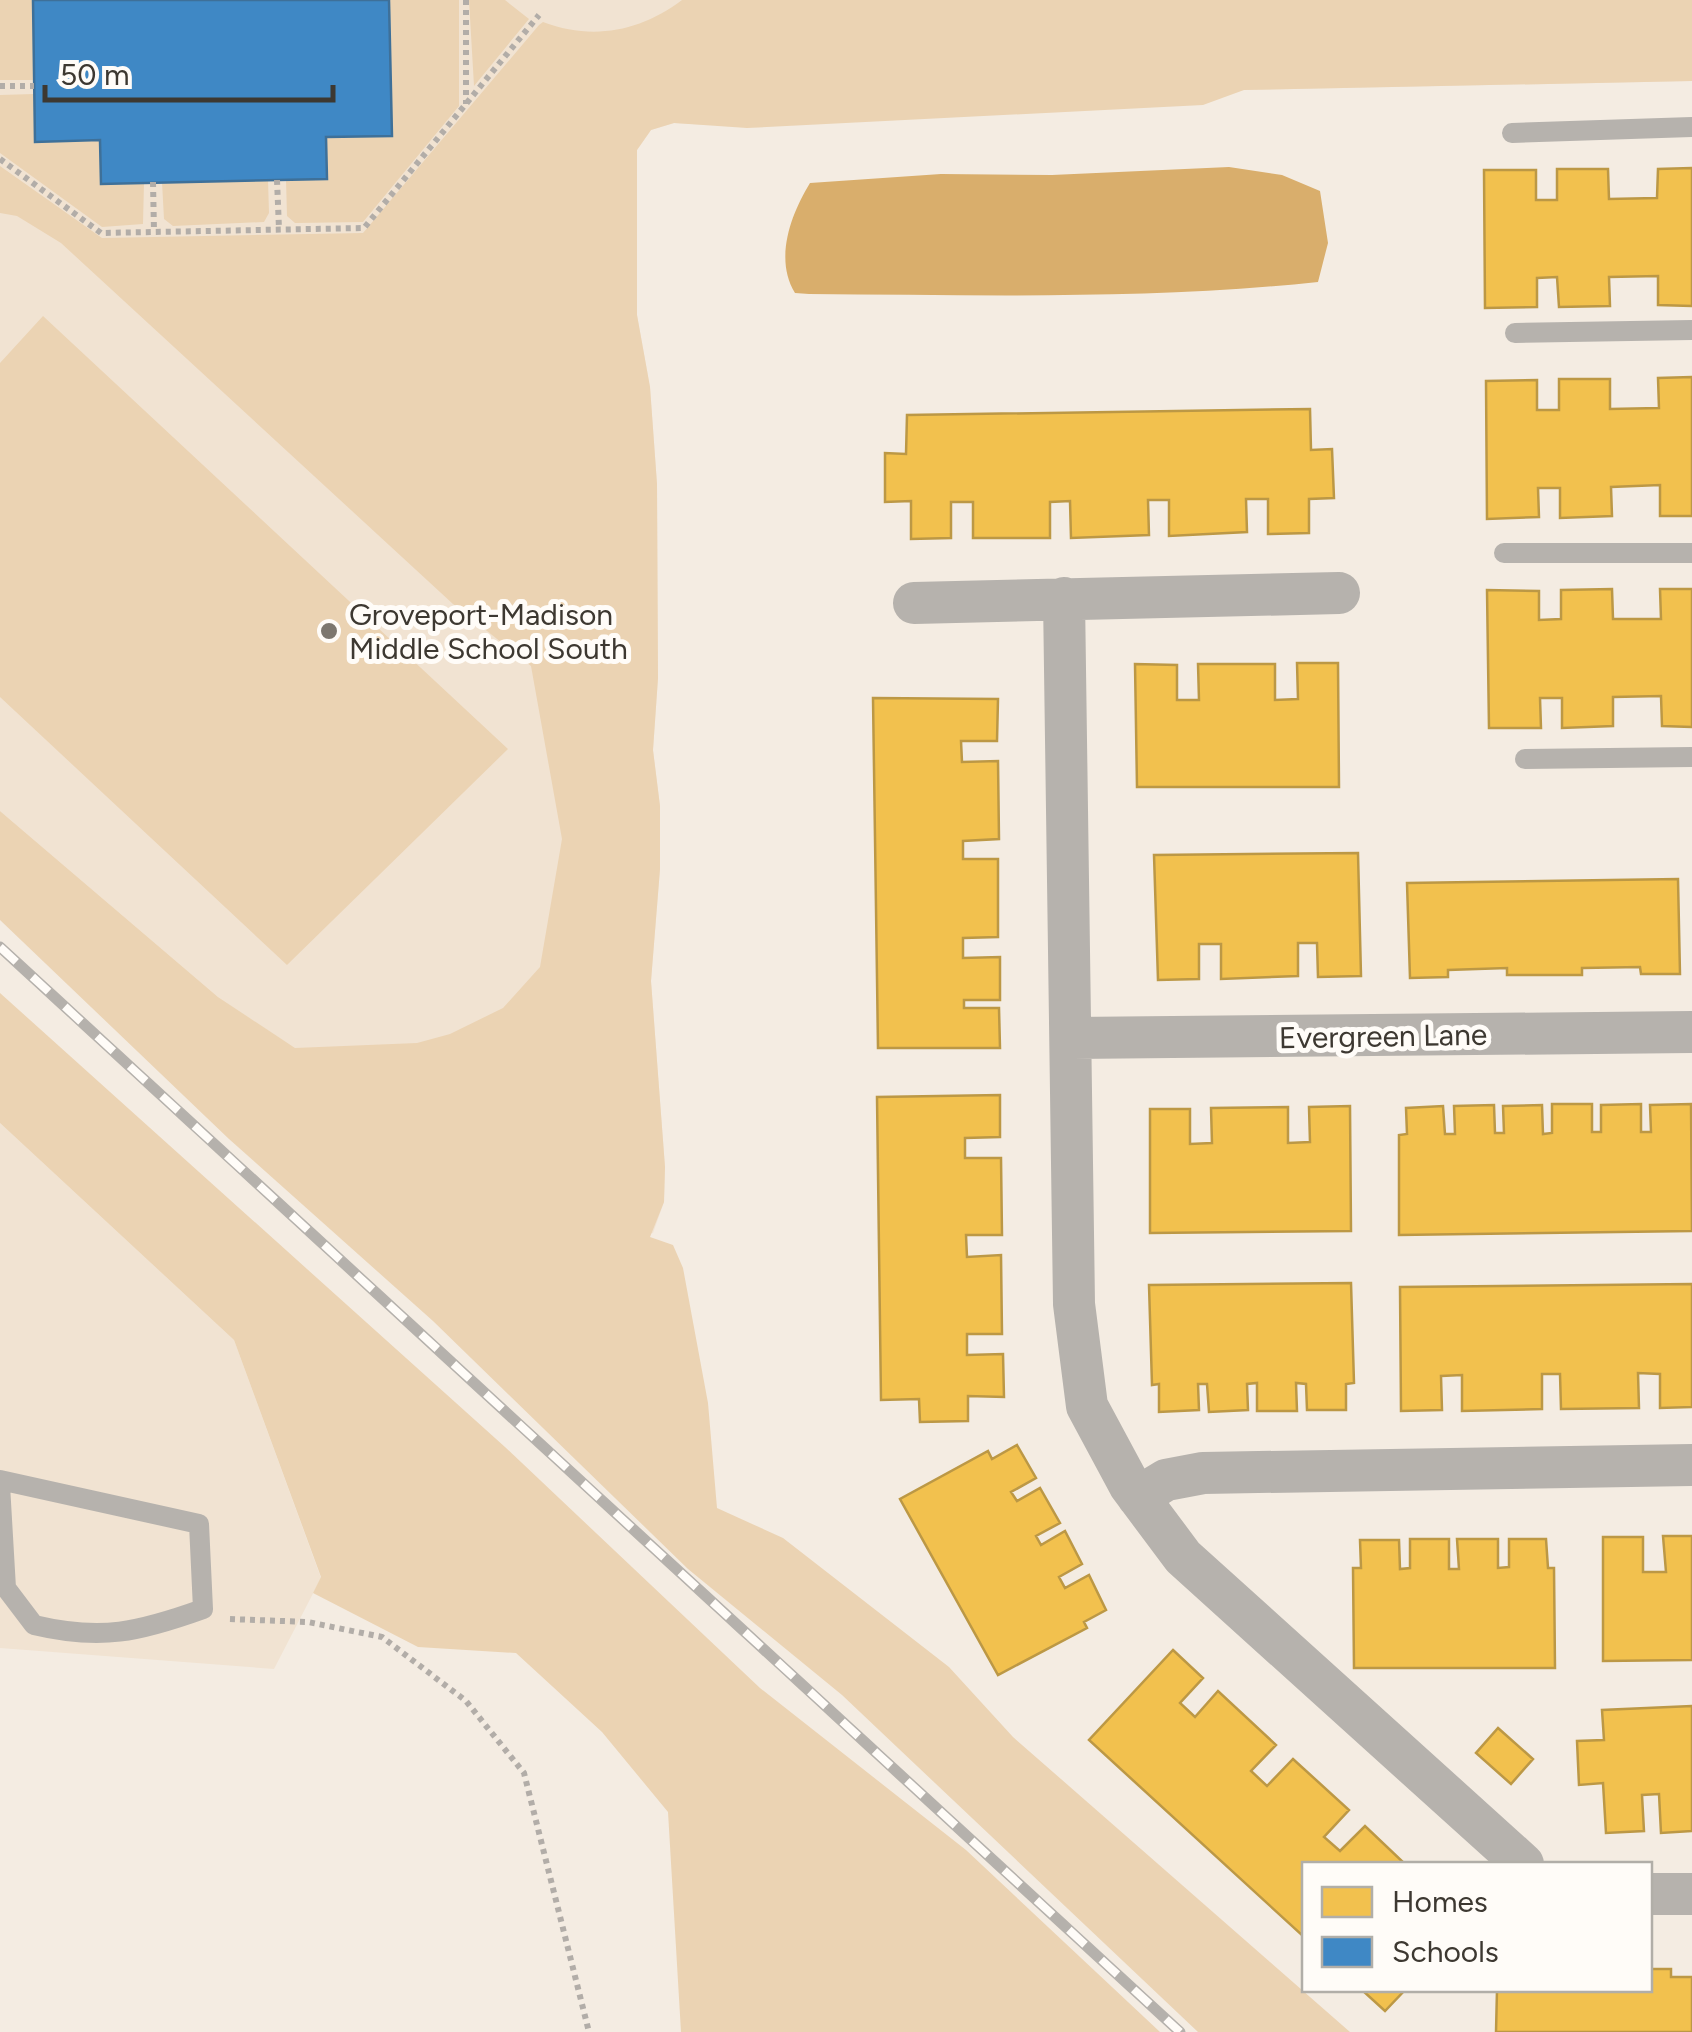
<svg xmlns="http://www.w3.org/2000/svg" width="1692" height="2032" viewBox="0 0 1692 2032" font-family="Figtree,sans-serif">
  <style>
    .built { fill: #f1e3d2 }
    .green { fill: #ebd3b3 }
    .water { fill: #d9ae6c }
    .homes { fill: #f2c14e; stroke: #bc9845; stroke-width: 2.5 }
    .schools { fill: #3f88c5; stroke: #3e7099; stroke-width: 2.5 }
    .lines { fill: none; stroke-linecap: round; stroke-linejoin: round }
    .path { stroke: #b2ada8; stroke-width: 6; stroke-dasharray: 5 5; stroke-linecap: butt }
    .service { stroke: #b6b2ad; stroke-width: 20 }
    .minor { stroke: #b6b2ad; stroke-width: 42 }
    .rail-casing { stroke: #b5b1ac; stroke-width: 11 }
    .rail { stroke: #fffcf8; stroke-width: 8; stroke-dasharray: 22; stroke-linecap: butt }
    .poi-dot { fill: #7d776f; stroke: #fffcf8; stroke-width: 4 }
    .labels { text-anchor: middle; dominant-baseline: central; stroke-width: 10; stroke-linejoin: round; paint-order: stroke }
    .poi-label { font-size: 30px; fill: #3d3831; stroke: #fffcf8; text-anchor: start }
    .street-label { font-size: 30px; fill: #3d3831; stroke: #fffcf8 }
  </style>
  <rect width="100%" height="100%" fill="#f4ece2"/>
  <path class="built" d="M0,0H1692V81L1244,90L709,125L674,123L651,130L637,150V315L650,387L657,484L658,678L653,750L660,806V869L651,981L665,1167L664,1202L653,1233L628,1239L321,1066L218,997L0,811Z
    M0,1123L234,1340L321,1578L274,1669L0,1648Z"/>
  <path class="green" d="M0,0H33L34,80H0Z
    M389,0H459V106L363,222L295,223L287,216L286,180L327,179L326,137L391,135Z
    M469,0H505L529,19L474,86Z
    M682,0H1692V81L1244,90L1203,105L747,128L674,123L651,130L637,150V315L650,387L657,484L658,678L653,750L660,806V869L651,981L665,1167L664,1202L650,1237L673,1245L683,1268L708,1403L717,1508L783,1538L949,1667L1013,1737L1350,2032H1198L842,1695L688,1569L433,1321L229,1139L0,920V811L218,997L295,1048L417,1043L450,1034L503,1008L540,967L562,839L531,666L453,604L61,243L17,216L0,213V166L102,238L363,233L539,25L543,22C593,41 641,31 682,0Z
    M34,94L35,142L100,140L101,183H144L143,224L102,227L0,153V95Z
    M268,180L269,213L264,222L173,226L164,219L162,182Z
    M43,316L508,749L287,965L0,697V363Z
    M0,993L505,1447L760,1688L966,1850L1160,2032H681L668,1812L602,1732L516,1653L418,1647L313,1593L321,1577L234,1340L0,1123Z"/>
  <path class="water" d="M1229,167L1282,175L1320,191L1328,243L1318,282C1148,300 979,295 809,294L795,293C774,259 791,214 810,183L941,174L1052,175Z"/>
  <path class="homes" d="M1692,168V306L1658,305V276L1609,277L1610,306L1559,307L1557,277L1537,278V307L1485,308L1484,170H1536V200H1557V169H1608L1609,199L1657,198L1658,169Z
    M1692,377V516H1660V485L1611,487L1612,516L1560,518V488H1538L1539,517L1487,519L1486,381L1537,380V410H1559V379H1610V409L1659,408L1658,378Z
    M1310,409L1311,450L1332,449L1334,498L1309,499V533L1268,534V499H1246L1247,532L1169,536V500H1148L1149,535L1071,538L1070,501L1050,502V538H973V502H951V538L911,539V501L885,502V453L906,454L907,415Z
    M1612,589L1613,619H1661L1660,589H1692V727L1662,726L1661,696L1613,697V726L1562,728V698H1540L1541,728H1489L1487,590L1539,591V620L1561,619V590Z
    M1297,663H1338L1339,787H1137L1135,664L1177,665V700H1199L1198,664H1275V700L1298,699Z
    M873,698L998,699L997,741H961L962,762L998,761L999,839L963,841V859H998V937L963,938V958L1000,957V1000H964V1008H999L1000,1048H878Z
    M1358,853L1361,976L1318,977L1317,943H1298V976L1221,979V944H1199V979L1158,980L1154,855Z
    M1678,879L1680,974H1641L1640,967L1582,968V975H1507V968L1448,970V977L1410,978L1407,883Z
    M1000,1095V1137L965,1138V1158H1001L1002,1235H966L967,1257L1001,1255L1002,1334H967V1355L1003,1354L1004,1397L968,1396V1421L920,1422L919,1399L881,1400L877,1097Z
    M1552,1104H1592V1132H1601V1105L1641,1104V1132H1651L1650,1105L1691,1104L1692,1231L1399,1235V1135L1407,1134L1406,1108L1443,1106L1445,1134H1455L1454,1106L1494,1105L1495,1133H1504L1503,1106L1542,1105L1543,1134L1552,1133Z
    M1350,1106L1351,1231L1150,1233V1109H1190V1144L1212,1143L1211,1108L1288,1107V1143L1310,1142L1309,1107Z
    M1351,1283L1354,1383L1346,1384V1410H1307L1306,1384L1296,1383L1297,1411H1257V1383L1247,1384L1248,1410L1209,1412L1207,1384H1198L1199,1410L1159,1412V1384L1152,1385L1149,1285Z
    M1692,1284V1407L1660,1408V1374L1638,1373L1639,1408L1561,1409L1560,1374H1542V1409L1462,1411V1375L1441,1376L1442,1410L1401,1411L1400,1287Z
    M1017,1445L1036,1478L1011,1492L1017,1501L1040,1488L1060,1523L1036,1536L1041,1545L1065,1531L1082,1564L1059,1577L1065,1588L1089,1575L1106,1610L1084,1622L1087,1628L998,1675L900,1499L988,1451L992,1459Z
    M1663,1536H1692V1660L1603,1661V1537H1643V1572H1666Z
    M1410,1539H1449V1569H1459L1457,1539H1498V1568L1509,1567V1539H1546L1548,1568H1554L1555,1668H1354L1353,1568H1361L1360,1540H1399L1400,1569L1410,1568Z
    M1173,1650L1203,1678L1180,1703L1195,1717L1218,1691L1276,1745L1251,1771L1267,1786L1293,1759L1349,1810L1324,1837L1340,1851L1365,1826L1405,1864H1304V1937L1089,1740Z
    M1692,1706V1831L1661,1833L1659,1794L1642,1795L1644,1831L1606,1833L1603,1783L1579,1785L1577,1741L1604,1740L1602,1710Z
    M1498,1728L1533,1759L1511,1784L1476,1753Z
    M1650,1969H1671V1977H1692V2032H1496L1497,1990H1650Z
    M1362,1990H1405L1385,2011Z"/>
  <path class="schools" d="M33,0H389L392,136L326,137L327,179L101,184L100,140L35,142Z"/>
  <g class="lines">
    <path class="path" d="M466,0V104
      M0,86H34
      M0,159L101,233L364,228L539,15
      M277,180L279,229
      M153,182L154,231
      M230,1619L308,1622L382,1637L466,1701L524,1773L589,2032"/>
    <path class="service" d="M1512,133L1692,127
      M1515,333L1692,330
      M1504,553H1692
      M1525,759L1692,757
      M0,1480L199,1524L203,1609C139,1632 101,1641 34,1625L6,1588L0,1485"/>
    <path class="minor" d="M1064,598L1074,1304L1087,1406L1130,1486L1183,1557L1523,1864
      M914,603L1339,593
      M1073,1038L1692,1032
      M1138,1497L1166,1480L1203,1473L1692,1465
      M1650,1894H1692"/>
    <defs>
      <path id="rail" d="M0,947L1180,2032"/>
    </defs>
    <use href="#rail" class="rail-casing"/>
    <use href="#rail" class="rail"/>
  </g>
  <circle class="poi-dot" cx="329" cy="631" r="10"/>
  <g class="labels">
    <g class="poi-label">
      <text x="349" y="614">Groveport-Madison<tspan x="349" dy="34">Middle School South</tspan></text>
    </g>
    <g class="street-label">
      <text transform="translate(1383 1036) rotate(-1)">Evergreen Lane</text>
    </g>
  </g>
  <rect x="1302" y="1862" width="350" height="130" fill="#fffcf8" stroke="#b1aea8" stroke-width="2.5"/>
  <rect x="1322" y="1887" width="50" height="30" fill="#f2c14e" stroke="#b1aea8" stroke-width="2.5"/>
  <text x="1392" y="1912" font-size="30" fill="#3d3831">Homes</text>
  <rect x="1322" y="1937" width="50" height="30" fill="#3f88c5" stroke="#b1aea8" stroke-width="2.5"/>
  <text x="1392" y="1962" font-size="30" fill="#3d3831">Schools</text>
  <path d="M45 85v15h288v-15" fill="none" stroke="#3d3831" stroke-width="5"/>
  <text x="60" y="85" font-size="30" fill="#3d3831" stroke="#fffcf8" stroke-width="8" paint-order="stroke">50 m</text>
</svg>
